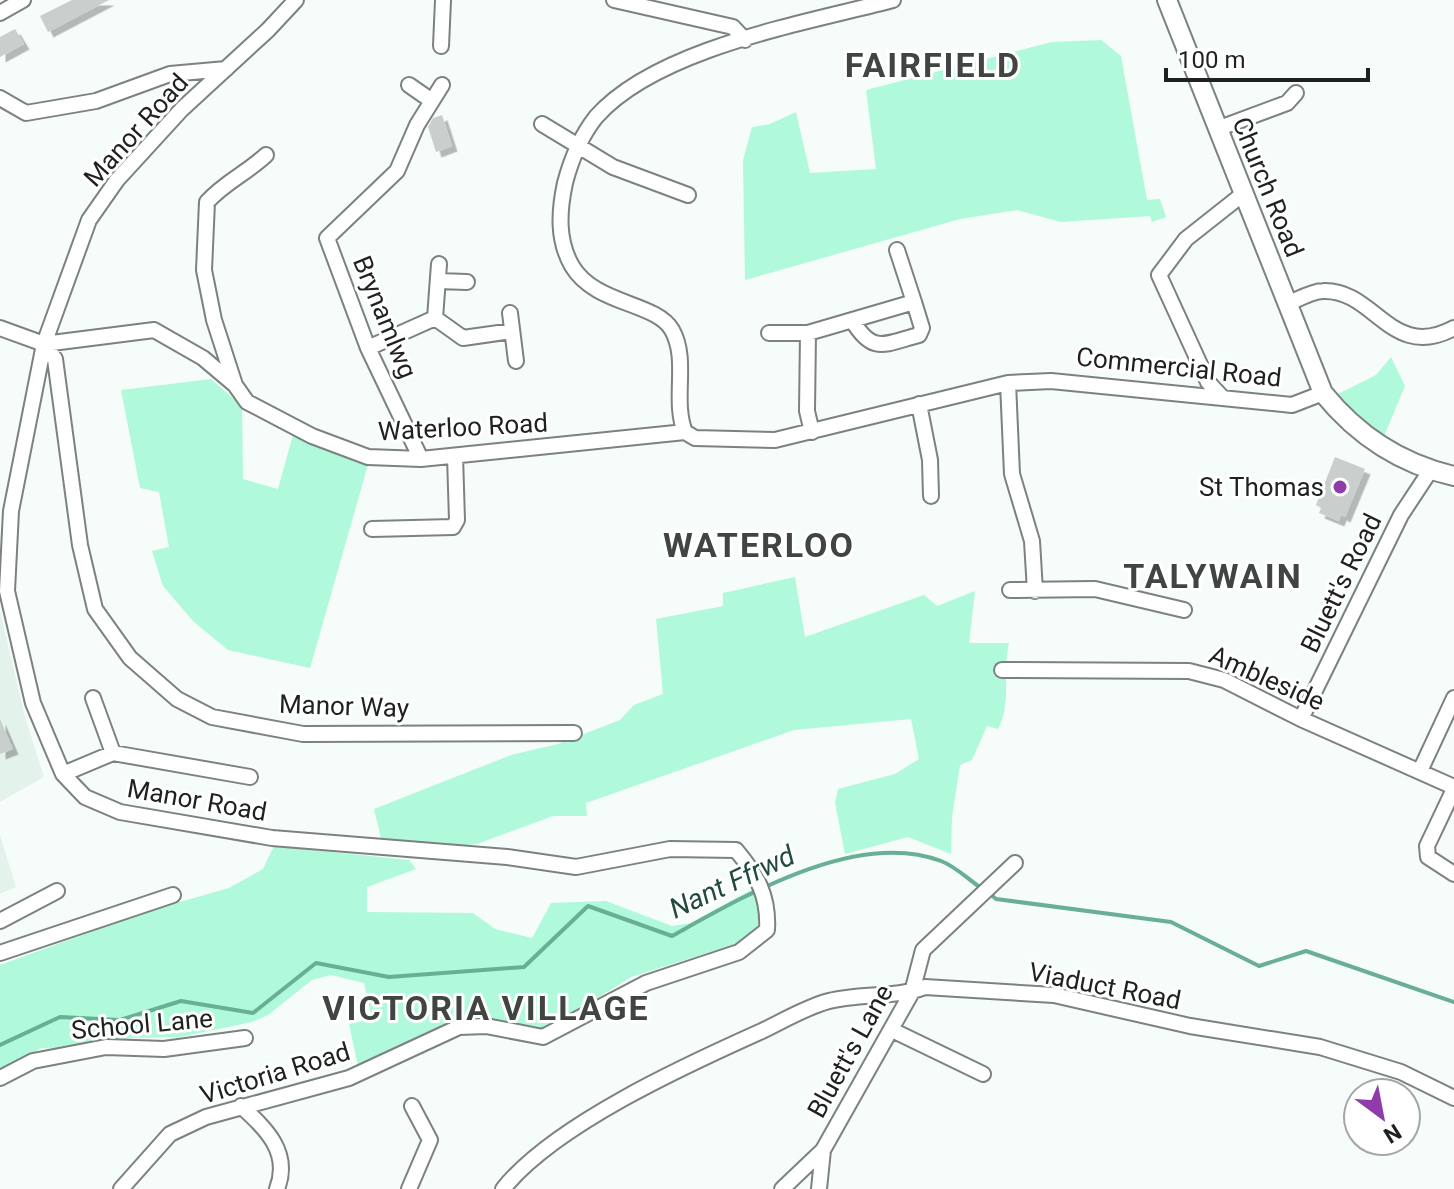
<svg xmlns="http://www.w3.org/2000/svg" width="1454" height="1189" viewBox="0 0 1454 1189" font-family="Roboto,sans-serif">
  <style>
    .built { fill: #e3f2eb }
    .green { fill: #b0f9db }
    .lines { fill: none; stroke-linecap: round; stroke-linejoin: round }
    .stream { stroke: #69af94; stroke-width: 4 }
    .building { fill: #c9cfcc; filter: url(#shadow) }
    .street-casing { stroke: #7c827f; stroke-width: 18 }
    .secondary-casing { stroke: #7c827f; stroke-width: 22 }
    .street { stroke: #fff; stroke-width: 14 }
    .secondary { stroke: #fff; stroke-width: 18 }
    .poi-dot { fill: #8f3caa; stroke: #fff; stroke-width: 3 }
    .labels { text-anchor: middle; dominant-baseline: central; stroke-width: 6; stroke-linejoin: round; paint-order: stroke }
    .street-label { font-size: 26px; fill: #1f2120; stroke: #fff }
    .poi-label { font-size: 26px; fill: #1f2120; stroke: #fff; text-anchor: end }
    .water-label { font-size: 28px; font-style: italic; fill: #214c3c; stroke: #fff }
    .district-label { font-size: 34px; font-weight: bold; letter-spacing: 2px; fill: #404542; stroke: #fff }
  </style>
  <defs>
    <filter id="shadow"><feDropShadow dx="5.5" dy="5.5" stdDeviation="0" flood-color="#0004"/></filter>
  </defs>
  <rect width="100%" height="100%" fill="#f5fcf9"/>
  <path class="built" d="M0,611L25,717L44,777L0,802Z
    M0,835L16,887L0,894Z"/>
  <path class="green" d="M1101,40L1121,56L1147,200L1160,199L1166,217L1152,222L1150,216L1061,222L1017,210L960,219L745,280L743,160L752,127L770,124L796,112L810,173L876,169L866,90L1052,42Z
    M1391,357L1405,386L1384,436L1365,423L1338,394L1376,375Z
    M211,379L242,406L243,479L278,489L294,431L369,461L310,668L228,650L193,621L163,586L152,551L169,547L159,492L140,488L121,390Z
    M795,577L805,637L924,595L937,606L975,591L969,643H1009C1002,671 1012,704 998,729L987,726L972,760L960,765L952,817L951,854L908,837L845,854L835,803L838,789L895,774L919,759L911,719L794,730L586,803L587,816H553L477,844L451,847L381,838L374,809L511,755L558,744L620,720L634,705L663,694L656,619L723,606V593Z
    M274,846L409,860L416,869L367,887V912L473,913L495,929L532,938L551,903L606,901L672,926L691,923L758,886V926L748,940L631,977L551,1027L534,1032L490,1023H449L358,1066L349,1024L372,1019L364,983L331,975L312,980L268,1015L252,1022L180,1037L131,1038L64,1049L41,1048L0,1072V965L148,911L229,888L263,869Z"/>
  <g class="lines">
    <path class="stream" d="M989,893L996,899L1171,922L1259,966L1306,951L1454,1002
      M0,1045L60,1017L120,1020L181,1001L253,1013L316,963L389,977L524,967L588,906L672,936C744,896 857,829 941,861C955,866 969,880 981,888"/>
  </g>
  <path class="building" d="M72,0H109L48,32L40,16Z
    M15,29L24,44L0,57V37Z
    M442,115L452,146L436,152L428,127L433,118Z
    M1335,457L1365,469L1345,517L1341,515L1339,521L1319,513L1321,508L1316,505Z
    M0,719L13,749L0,754Z"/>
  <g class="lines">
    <defs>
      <path id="street" d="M614,0L733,27L745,40
        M0,13L23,0
        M441,46L443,0
        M409,85L432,101
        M0,98L26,113L96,101L170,74L226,69
        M542,124L613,167L688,195
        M1217,129L1287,103L1296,93
        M438,281L467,282
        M1287,304C1297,300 1312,291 1323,291C1375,289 1391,362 1454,328
        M510,313L516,361
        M435,318L463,338L512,331
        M435,318L439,264
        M852,320C873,355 884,344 919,335L922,328L914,302
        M0,328L44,344L154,330L203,358L235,385L247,402L312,436L368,457L421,459L685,432L695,438L775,440L1008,383L1051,381L1292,405L1323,393
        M769,333H808
        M44,344L55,359L80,545L95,609L130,658L177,699L212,717L303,734L574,733
        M368,348L435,318
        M1008,383L1012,474L1032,541L1035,591
        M235,385L214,320L204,270L207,202C225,182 247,173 266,155
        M1221,396L1208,382L1159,275L1186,239L1243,194
        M919,404L930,460L931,496
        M685,432C672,400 689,360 672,330C656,302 595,305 572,266C557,240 559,211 565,183C571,160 581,136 596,117C657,48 806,23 893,0
        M812,432L807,411L808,333L914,302L897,250
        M421,459L368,348L327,238L397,171L417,125L442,85
        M372,529L453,527L457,520L455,456
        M1010,590L1095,589L1184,610
        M1002,670L1189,671L1224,680L1301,719L1454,787
        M93,698L113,753
        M1301,719L1401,515L1430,471
        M1420,771L1454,698
        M63,774L113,753L250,777
        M1454,789L1427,846L1428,857L1454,874
        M0,921L57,891
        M0,953L173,895
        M892,1030L983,1074
        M0,1078L33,1061L106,1047L164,1049L245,1038
        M241,1106C266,1129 291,1152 277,1189
        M121,1189L170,1134L206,1117L349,1078L459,1027L486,1026L543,1037L646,983L739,952L767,930C769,896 757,875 736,850L670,849L576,867L507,857L272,838L120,812L85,797L63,774L33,703L7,591L11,511L44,344L89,220L117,180L182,109L268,30L296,0
        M409,1189L430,1140L412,1106
        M503,1189C554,1125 686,1065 762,1031C783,1021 806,1007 829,1001C860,993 896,998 925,987L1054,995L1190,1026L1320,1047L1401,1072L1454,1098
        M782,1189L823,1150L912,992L923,950L1015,863
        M819,1189L823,1150"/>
      <path id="secondary" d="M1167,0L1323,393C1357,435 1401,464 1454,476"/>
    </defs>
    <use href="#street" class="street-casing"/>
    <use href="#secondary" class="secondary-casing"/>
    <use href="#street" class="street"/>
    <use href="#secondary" class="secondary"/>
  </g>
  <circle class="poi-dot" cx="1340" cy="487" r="8"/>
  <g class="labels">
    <g class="street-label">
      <text transform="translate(136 130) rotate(-48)">Manor Road</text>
      <text transform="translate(1268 187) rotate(68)">Church Road</text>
      <text transform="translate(385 317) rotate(68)">Brynamlwg</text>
      <text transform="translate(1179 367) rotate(6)">Commercial Road</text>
      <text transform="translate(463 427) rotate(-3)">Waterloo Road</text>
      <text transform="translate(1341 583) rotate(-64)">Bluett's Road</text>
      <text transform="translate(1267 678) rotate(24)">Ambleside</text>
      <text transform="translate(344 706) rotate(2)">Manor Way</text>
      <text transform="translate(197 800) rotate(10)">Manor Road</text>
      <text transform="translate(1105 986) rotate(11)">Viaduct Road</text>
      <text transform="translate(142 1024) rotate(-5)">School Lane</text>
      <text transform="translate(850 1051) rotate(-61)">Bluett's Lane</text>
      <text transform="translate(275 1073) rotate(-17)">Victoria Road</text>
    </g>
    <g class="poi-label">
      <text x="1324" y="487">St Thomas</text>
    </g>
    <g class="water-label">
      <text transform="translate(732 882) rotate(-25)">Nant Ffrwd</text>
    </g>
    <g class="district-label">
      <text x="933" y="65">FAIRFIELD</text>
      <text x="759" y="545">WATERLOO</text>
      <text x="1213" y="576">TALYWAIN</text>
      <text x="486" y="1008">VICTORIA VILLAGE</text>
    </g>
  </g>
  <g transform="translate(1382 1117) rotate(148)"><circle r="38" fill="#ffffff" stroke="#a5a6a6" stroke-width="2"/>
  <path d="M0-6L14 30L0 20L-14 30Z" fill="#8f3caa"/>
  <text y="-12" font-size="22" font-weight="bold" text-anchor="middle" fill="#1f2120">N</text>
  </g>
  <path d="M1166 68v12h202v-12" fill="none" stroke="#1f2120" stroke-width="4"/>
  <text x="1178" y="68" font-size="24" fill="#1f2120" stroke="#ffffff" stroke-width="6" paint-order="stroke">100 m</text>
</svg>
